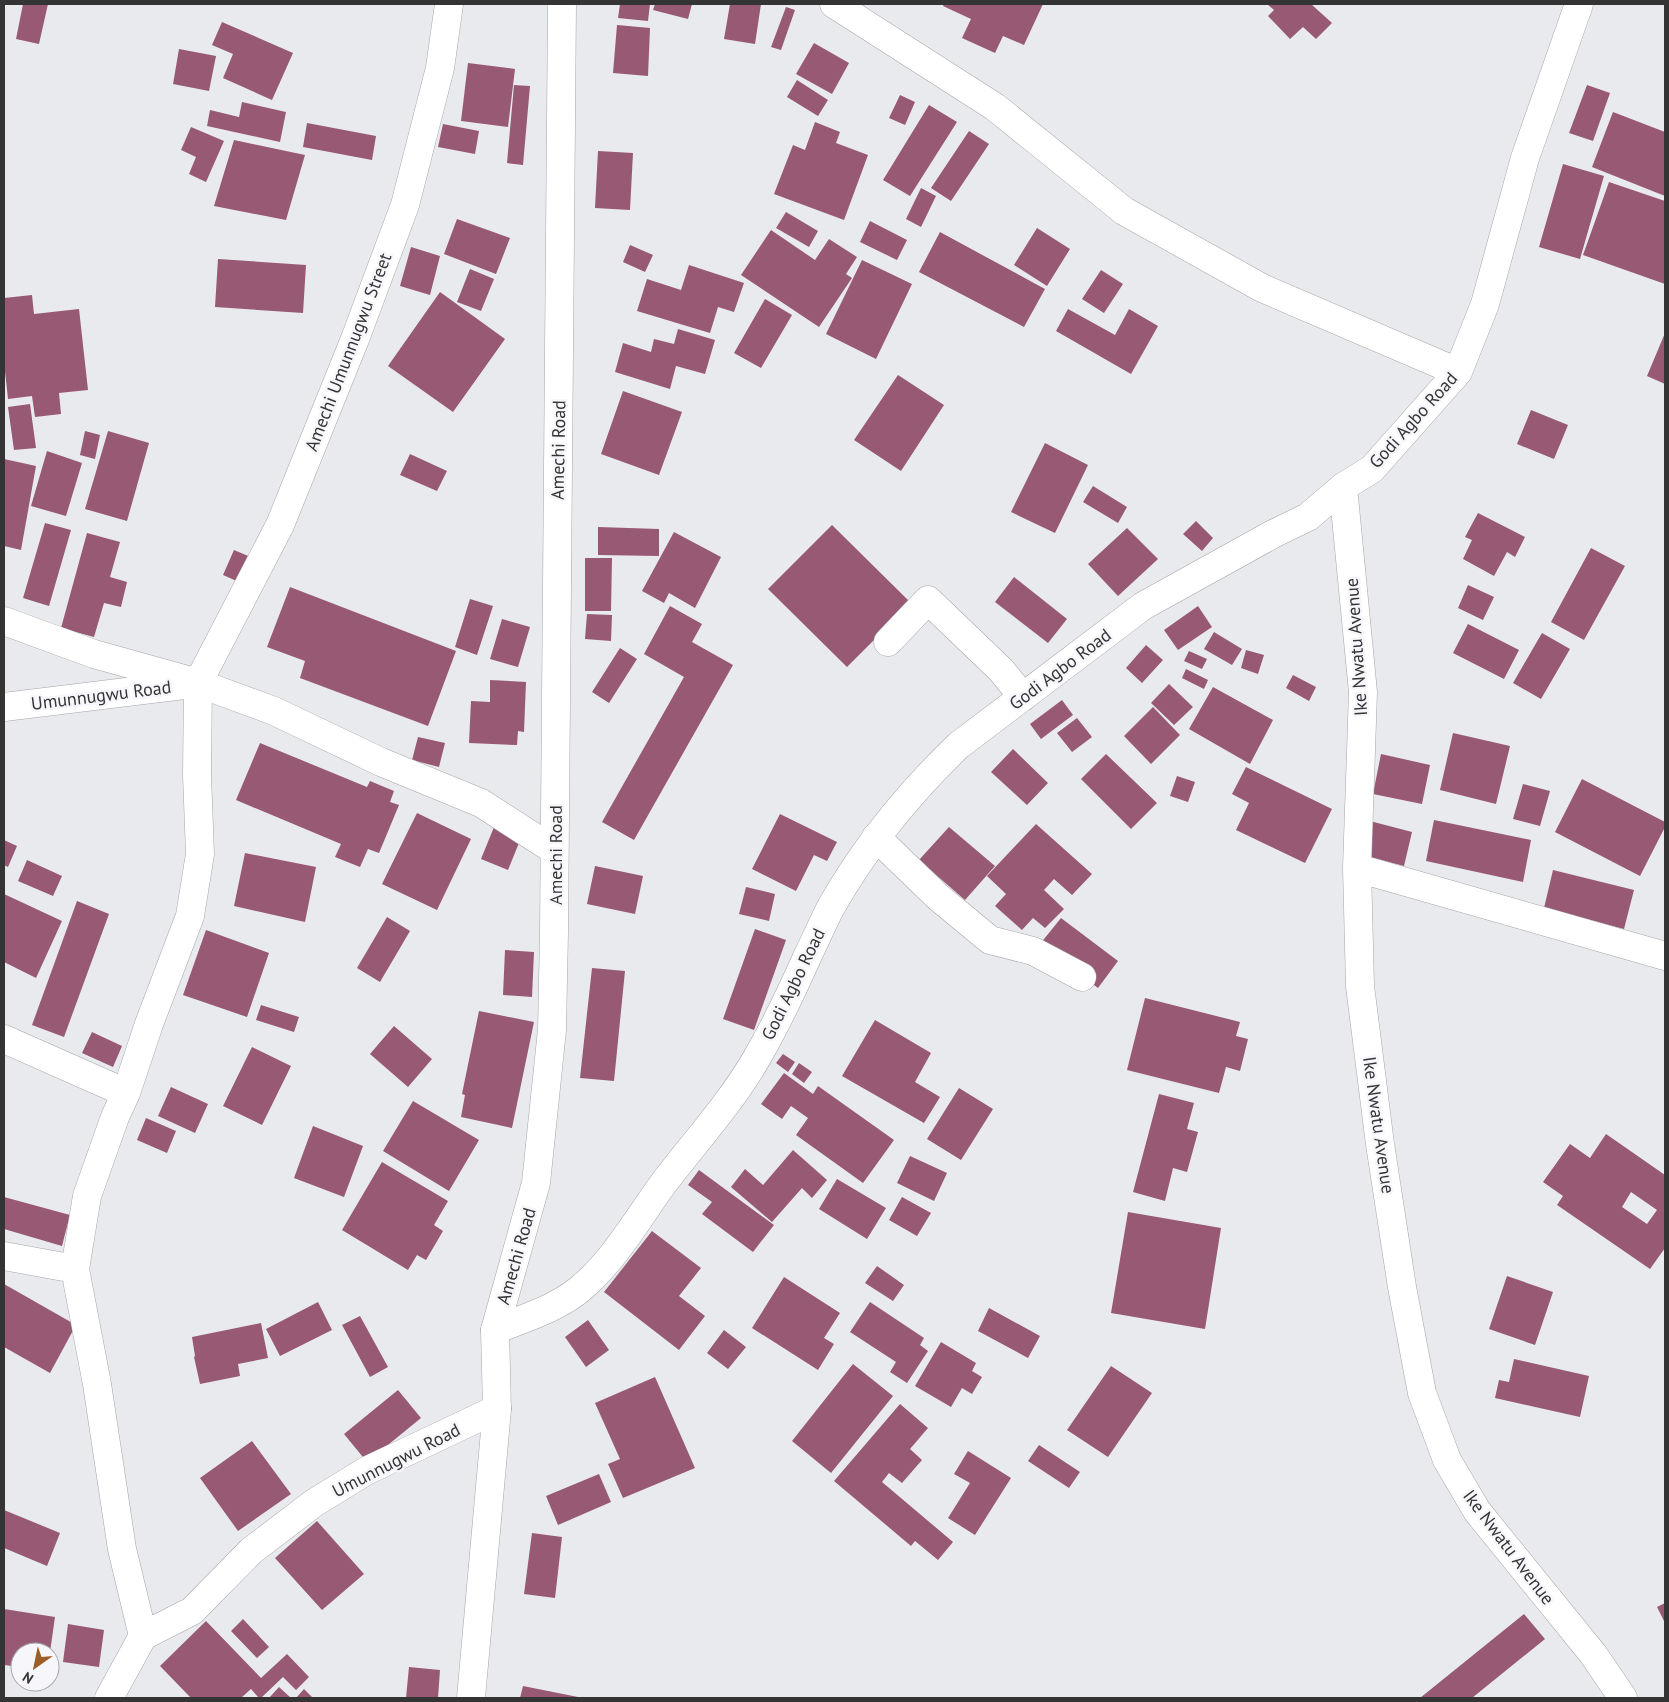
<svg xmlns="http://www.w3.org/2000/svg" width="1669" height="1702" viewBox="0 0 1669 1702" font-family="'PT Sans',sans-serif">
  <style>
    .building { fill: #975973; fill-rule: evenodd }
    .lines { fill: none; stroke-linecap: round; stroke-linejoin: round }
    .minor-casing { stroke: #a5a6a9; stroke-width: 29 }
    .major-casing { stroke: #a5a6a9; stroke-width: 29 }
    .minor { stroke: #fff; stroke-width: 28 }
    .major { stroke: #fff; stroke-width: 28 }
    .labels { text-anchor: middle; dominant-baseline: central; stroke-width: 5; stroke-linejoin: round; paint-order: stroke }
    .street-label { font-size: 18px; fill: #343435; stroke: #f7f7fb }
  </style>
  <rect width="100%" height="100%" fill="#e9eaee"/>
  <path class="building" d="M23,4H48L39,44L16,39Z
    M620,4H650L648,21L618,18Z
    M655,4H692L688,19L653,10Z
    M730,4H761L755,44L724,39Z
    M944,4H1043L1024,45L1003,36L995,53L962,38L971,19L943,6Z
    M1267,4H1311L1332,23L1316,39L1303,27L1290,39L1268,16L1274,10Z
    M786,7L795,10L781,50L771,47Z
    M222,22L293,53L272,100L223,78L233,54L212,45Z
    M617,25L650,28L648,76L613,73Z
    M814,43L849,63L832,94L796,74Z
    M179,49L216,56L209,91L173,84Z
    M468,63L515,69L508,127L461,121Z
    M797,80L828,100L818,116L787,97Z
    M514,85L530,86L523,165L507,163Z
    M1587,85L1610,93L1593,141L1569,133Z
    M900,95L915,102L905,125L889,118Z
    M242,102L286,112L280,142L207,126L210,110L239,117Z
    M929,105L957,122L910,196L883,180Z
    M1613,112L1665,132V196L1592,167Z
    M815,122L840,132L836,143L868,155L844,220L774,194L793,145L805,150Z
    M307,123L376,136L372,160L303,147Z
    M443,124L479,131L475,154L438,147Z
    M191,127L224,141L206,182L189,174L196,157L181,150Z
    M969,131L989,144L951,201L931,188Z
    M234,140L305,155L286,220L214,206Z
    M598,151L633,153L630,210L595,208Z
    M1563,164L1604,176L1580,259L1539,247Z
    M1609,182L1665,201V284L1583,255Z
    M921,188L936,196L921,227L906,219Z
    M786,212L818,231L809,247L776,228Z
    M457,219L510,238L496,274L444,254Z
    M870,221L907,240L897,260L860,242Z
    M1037,228L1070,249L1047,286L1014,265Z
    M771,230L815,260L829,239L857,257L846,274L852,278L819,327L741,275Z
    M940,232L1045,289L1024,327L919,272Z
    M630,245L653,255L645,272L623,262Z
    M411,247L440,256L430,295L400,286Z
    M218,259L306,265L303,313L215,307Z
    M862,260L912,284L876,359L826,334Z
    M689,265L744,283L734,312L718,307L710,333L637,311L647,279L681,290Z
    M470,269L494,279L481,311L457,302Z
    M1101,270L1123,284L1104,313L1082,299Z
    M440,292L505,339L453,412L388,366Z
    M32,295L34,314L79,309L88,390L59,393L61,414L35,417L32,396L8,399L4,362V298Z
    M765,299L792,315L761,368L734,353Z
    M1068,309L1115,335L1129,309L1158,326L1131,374L1056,331Z
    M678,329L715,340L705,374L676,366L670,389L615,372L623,343L651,352L654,339L674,344Z
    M1665,333V384L1647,376Z
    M898,375L944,405L901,471L854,440Z
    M623,391L682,412L659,475L601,454Z
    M30,404L36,448L14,450L8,407Z
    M1531,410L1568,425L1554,459L1517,444Z
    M85,431L100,435L95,459L80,455Z
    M108,431L149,443L127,521L85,509Z
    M1045,443L1088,465L1055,533L1011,512Z
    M47,451L82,463L66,516L31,506Z
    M410,454L447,471L437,491L400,475Z
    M4,459L36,466L21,550L4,546Z
    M1093,486L1127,507L1118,523L1083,502Z
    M1478,513L1525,537L1515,557L1507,552L1494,576L1463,559L1472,540L1465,537Z
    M1196,521L1213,538L1202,551L1183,534Z
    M45,523L71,530L49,606L23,598Z
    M832,525L911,603L847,667L768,589Z
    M598,527L659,529V556L598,555Z
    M1127,528L1158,559L1118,596L1088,564Z
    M674,532L721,557L695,608L669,593L664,603L642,591Z
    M87,533L120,542L110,577L127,582L121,607L104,603L94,637L61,628Z
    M1591,548L1625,566L1584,640L1551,622Z
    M234,550L258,560L248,586L223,575Z
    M585,558H612L611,611H585Z
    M1014,577L1067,619L1048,643L995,602Z
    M1468,585L1494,597L1483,620L1458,608Z
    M290,587L456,651L428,726L300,678L305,661L267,647Z
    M470,599L493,606L477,655L455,647Z
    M670,606L702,624L692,642L733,665L634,840L602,822L684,677L644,654Z
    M1198,606L1212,627L1178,650L1164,630Z
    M587,614L612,615L611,641L585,639Z
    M502,619L530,627L518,667L490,659Z
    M1468,624L1519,650L1504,679L1453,653Z
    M1214,632L1242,649L1232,665L1204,649Z
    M1542,633L1570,649L1541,699L1513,683Z
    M1146,645L1163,660L1142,683L1126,668Z
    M620,648L637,659L609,703L592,692Z
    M1246,650L1264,655L1258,674L1241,668Z
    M1189,651L1207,659L1202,669L1184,661Z
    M1186,669L1208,680L1204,689L1182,678Z
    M1293,675L1316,687L1309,701L1286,688Z
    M490,680L526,682L524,732L518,731L517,745L469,743L471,701L490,702Z
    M1169,684L1193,707L1174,725L1151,703Z
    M1213,687L1273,720L1250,764L1189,729Z
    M1062,700L1073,715L1041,739L1030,724Z
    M1153,707L1180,735L1151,764L1124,736Z
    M1077,718L1092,737L1072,752L1057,733Z
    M1453,733L1510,746L1496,804L1440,790Z
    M418,737L445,743L439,767L412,760Z
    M260,743L367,787L370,781L394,791L390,802L399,805L379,853L368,849L360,867L335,857L341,844L236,800Z
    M1013,749L1048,783L1027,805L991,772Z
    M1106,754L1157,803L1131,829L1081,779Z
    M1381,754L1430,765L1422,804L1373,794Z
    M1246,767L1332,809L1305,863L1236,830L1249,803L1232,794Z
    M1177,776L1195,782L1188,802L1170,796Z
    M1582,779L1665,822V827L1640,876L1555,832Z
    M1523,784L1550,791L1540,826L1513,819Z
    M417,813L471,839L437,910L382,884Z
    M780,814L837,842L827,861L814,855L796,891L752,869Z
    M1434,820L1531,840L1523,882L1426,861Z
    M1370,821L1412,832L1404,866L1362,855Z
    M1036,824L1092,874L1072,895L1054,879L1044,890L1064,909L1045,928L1033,918L1022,930L995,906L1006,894L987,876Z
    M494,827L521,838L508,870L481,859Z
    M949,827L995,866L965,900L919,860Z
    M4,840L17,846L8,867L4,865Z
    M245,853L316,867L305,922L234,906Z
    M27,860L62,876L53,896L18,881Z
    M595,866L643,876L635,914L587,904Z
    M1553,870L1634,890L1624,929L1544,908Z
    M746,887L775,894L769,921L739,914Z
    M4,894L62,921L36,978L4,962Z
    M77,901L109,914L64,1037L32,1025Z
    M387,917L410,931L380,982L357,968Z
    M1061,918L1118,961L1098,988L1040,944Z
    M755,929L786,940L754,1030L723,1019Z
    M206,930L269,953L247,1017L183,995Z
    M505,950L534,952L532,997L503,995Z
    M592,968L625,971L614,1081L580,1078Z
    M1145,998L1240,1022L1236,1036L1248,1039L1240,1071L1226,1067L1219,1093L1127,1070Z
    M261,1005L299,1017L294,1032L256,1020Z
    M479,1011L534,1022L512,1128L461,1117L465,1095L462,1094Z
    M875,1020L931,1053L915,1082L940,1097L924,1123L842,1076Z
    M394,1026L432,1059L408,1087L370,1054Z
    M92,1032L122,1046L113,1067L82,1053Z
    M252,1047L291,1066L262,1125L223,1106Z
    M783,1054L795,1062L788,1072L776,1063Z
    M799,1063L812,1072L804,1083L792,1074Z
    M784,1073L813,1094L818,1086L894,1140L863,1183L796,1135L808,1118L791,1106L782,1119L761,1104Z
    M171,1087L208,1104L195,1133L158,1116Z
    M959,1088L993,1109L961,1160L927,1139Z
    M1159,1094L1194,1103L1187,1129L1198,1132L1187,1172L1173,1168L1165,1201L1133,1192Z
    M413,1101L479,1140L449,1191L383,1151Z
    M146,1118L176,1131L167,1153L137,1140Z
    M313,1126L363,1146L344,1197L294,1178Z
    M1606,1134L1665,1175V1248L1650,1269L1557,1205L1563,1196L1543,1182L1570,1144L1590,1158ZM1631,1192L1657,1210L1647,1224L1622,1207Z
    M793,1150L827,1180L812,1198L802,1188L772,1222L731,1187L745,1169L763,1185Z
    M910,1156L947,1173L934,1201L897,1183Z
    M382,1162L448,1201L434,1225L443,1231L426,1260L417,1255L408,1270L342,1230Z
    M699,1170L774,1225L753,1252L702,1214L712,1202L688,1185Z
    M837,1179L886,1208L867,1239L819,1209Z
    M4,1197L70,1215L62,1246L4,1229Z
    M902,1197L931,1213L917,1236L889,1220Z
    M1128,1212L1221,1228L1205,1329L1111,1313Z
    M652,1231L701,1268L679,1296L705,1316L679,1350L604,1292Z
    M877,1266L904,1285L893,1301L865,1283Z
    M1507,1276L1553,1292L1535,1345L1489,1329Z
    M784,1277L840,1313L824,1338L834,1344L818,1370L752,1328Z
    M4,1284L76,1325L50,1373L4,1347Z
    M318,1302L332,1330L280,1356L266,1329Z
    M870,1302L924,1338L920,1345L928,1351L907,1383L890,1372L896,1362L850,1332Z
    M989,1308L1040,1336L1028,1358L978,1331Z
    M360,1316L388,1367L370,1377L342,1325Z
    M588,1320L609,1350L586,1367L565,1337Z
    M261,1323L268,1358L238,1364L240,1376L200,1384L194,1357L195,1356L192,1337Z
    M724,1330L746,1347L728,1369L707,1353Z
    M941,1342L976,1363L972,1371L982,1377L972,1394L962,1388L951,1407L915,1386Z
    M1514,1359L1589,1376L1580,1417L1495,1398L1499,1380L1509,1382Z
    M853,1364L893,1396L831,1473L792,1441Z
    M1111,1366L1152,1393L1108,1457L1067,1430Z
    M655,1377L695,1468L623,1498L608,1464L620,1459L595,1403Z
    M398,1390L421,1418L367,1462L344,1434Z
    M900,1404L928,1428L910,1449L922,1460L902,1483L889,1473L882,1482L953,1542L938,1560L915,1541L911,1546L834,1481Z
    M252,1441L291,1494L238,1531L200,1478Z
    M1039,1445L1080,1472L1069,1488L1028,1461Z
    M968,1451L1011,1478L975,1535L948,1518L970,1483L954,1474Z
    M599,1474L611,1502L558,1525L546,1496Z
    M4,1510L60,1533L47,1566L4,1548Z
    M317,1521L364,1574L322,1610L275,1558Z
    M532,1533L562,1537L555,1598L524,1594Z
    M1665,1603V1623L1657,1607Z
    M4,1609L55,1617L50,1652H20V1667L4,1665Z
    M1524,1614L1545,1639L1472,1698H1420Z
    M243,1619L269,1647L257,1658L231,1631Z
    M206,1621L261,1678L287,1654L309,1677L296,1690L283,1677L261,1698H259L251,1689L241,1698H191L160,1666Z
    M68,1624L104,1630L99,1667L63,1662Z
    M409,1667L440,1670L438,1698H406Z
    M523,1686L578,1697V1698H520Z
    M279,1687L291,1698H269Z
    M304,1689L313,1698H296Z"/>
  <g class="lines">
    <defs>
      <path id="minor" d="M834,4L995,107L1124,211L1262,288L1458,372
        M1343,487L1363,692L1357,868L1360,986L1380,1144L1402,1287L1422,1393L1447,1460L1477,1511L1593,1654L1623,1698
        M4,621L94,654L198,683L274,711L381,762L481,803L554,850
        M888,642L928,600L1001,670L1023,697
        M4,707L184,685
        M876,837L938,897L990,940L1033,951L1082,977
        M1357,868L1665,956
        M4,1039L126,1093
        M4,1256L75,1269
        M495,1330C524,1318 556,1309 580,1289C614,1261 638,1218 663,1184C694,1143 729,1105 755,1061C775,1027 792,991 808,955C816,939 823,922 831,907C865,847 910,792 959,745L1143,606L1273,534L1308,517L1343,487L1372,469L1458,372L1485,304L1525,158L1579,4
        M143,1636L122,1549L97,1384L75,1269L87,1196L115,1117L126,1093L149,1024L190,916L200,854L197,775L198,683L280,525L355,339L405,205L440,68L449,4
        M109,1698L143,1636L192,1611L251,1551L314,1503L366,1471L497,1409"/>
      <path id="major" d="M471,1698L497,1409L495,1330L536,1183L552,1030L554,932L562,4"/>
    </defs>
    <use href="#minor" class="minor-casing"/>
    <use href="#major" class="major-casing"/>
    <use href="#minor" class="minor"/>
    <use href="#major" class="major"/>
  </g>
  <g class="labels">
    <g class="street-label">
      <text transform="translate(348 352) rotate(-69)">Amechi Umunnugwu Street</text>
      <text transform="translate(1413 420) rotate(-48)">Godi Agbo Road</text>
      <text transform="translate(558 450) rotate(-89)">Amechi Road</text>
      <text transform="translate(1356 647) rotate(-94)">Ike Nwatu Avenue</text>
      <text transform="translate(1060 669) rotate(-37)">Godi Agbo Road</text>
      <text transform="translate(101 695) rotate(-7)">Umunnugwu Road</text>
      <text transform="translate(555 855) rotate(-90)">Amechi Road</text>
      <text transform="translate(793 984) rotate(-64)">Godi Agbo Road</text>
      <text transform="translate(1379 1125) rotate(82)">Ike Nwatu Avenue</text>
      <text transform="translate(516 1256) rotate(-74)">Amechi Road</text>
      <text transform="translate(396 1460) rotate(-27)">Umunnugwu Road</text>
      <text transform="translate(1509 1547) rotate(53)">Ike Nwatu Avenue</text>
    </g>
  </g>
  <rect width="1669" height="1702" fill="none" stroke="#343435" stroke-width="10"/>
  <g transform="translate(35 1667) rotate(213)"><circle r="24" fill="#f7f7fb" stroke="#a9a9ac"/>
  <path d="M0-4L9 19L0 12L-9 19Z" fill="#9d5d27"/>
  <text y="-8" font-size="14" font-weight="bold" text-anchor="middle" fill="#343435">N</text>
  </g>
</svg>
